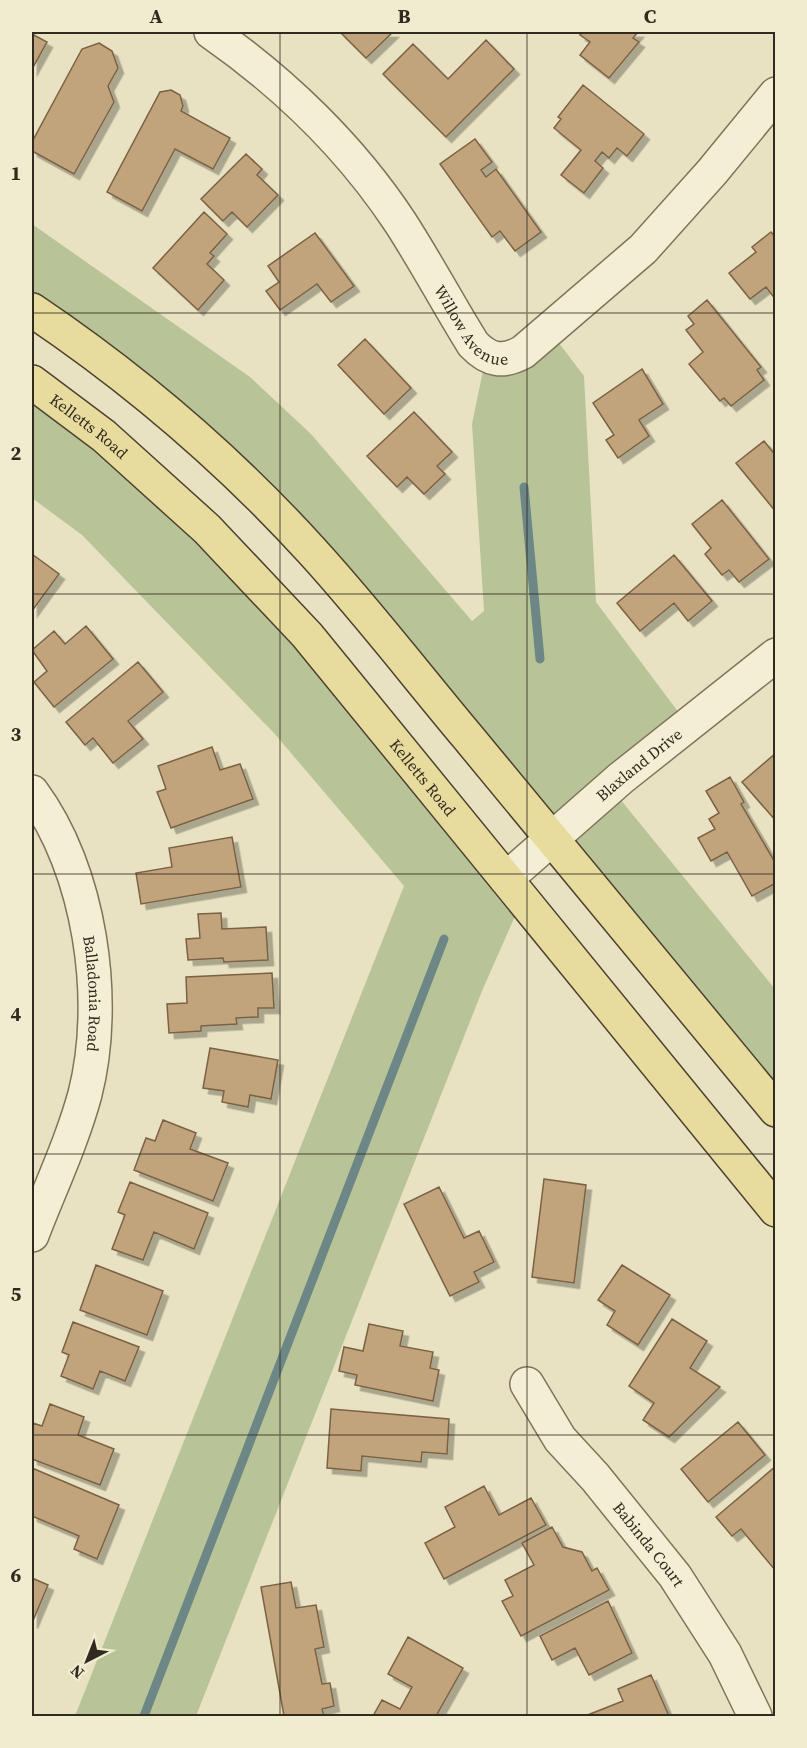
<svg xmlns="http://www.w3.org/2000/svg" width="807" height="1748" viewBox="0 0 807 1748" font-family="'Source Serif 4',serif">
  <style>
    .green { fill: #b8c498 }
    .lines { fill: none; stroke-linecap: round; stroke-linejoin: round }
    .stream { stroke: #6c8785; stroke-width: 9 }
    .building { fill: #c1a37c; stroke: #7b6244; stroke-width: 1.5; filter: url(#shadow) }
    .minor-casing { stroke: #7f745b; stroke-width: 36 }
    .major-casing { stroke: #4d422f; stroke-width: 36 }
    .minor { stroke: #f4efd4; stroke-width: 33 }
    .major { stroke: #e7db9e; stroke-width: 33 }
    .grid { fill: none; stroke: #312a1e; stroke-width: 1.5; stroke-opacity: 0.55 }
    .labels { text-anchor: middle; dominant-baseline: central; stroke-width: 4.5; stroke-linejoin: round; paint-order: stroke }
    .street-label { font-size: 16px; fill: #312a1e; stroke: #f0ecd0 }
    .neatline { fill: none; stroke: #312a1e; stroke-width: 2 }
    .grid-label { font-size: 20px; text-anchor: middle; font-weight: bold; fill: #312a1e }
  </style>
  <defs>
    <filter id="shadow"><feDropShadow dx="5.5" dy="5.5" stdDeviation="0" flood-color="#0004"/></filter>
  </defs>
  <rect width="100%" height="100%" fill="#e8e2c2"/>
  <path class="green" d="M32,224L250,377L311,434L472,621L484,611L472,424L486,356L549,330L584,376L596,602L688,725L611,788L775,989V1110L310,548L32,310Z
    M32,382L207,529L523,898L482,991L196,1716H75L404,886L274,733L82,535L32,498Z"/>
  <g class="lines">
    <path class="stream" d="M524,487L540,659
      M144,1716L444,939"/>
  </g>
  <path class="building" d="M340,32H393L366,58Z
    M583,32H638L633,38L639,42L609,78L580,55L590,42L580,35Z
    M32,34L47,42L32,69Z
    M486,40L514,69L446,137L383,74L413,44L448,79Z
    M99,43L112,51L118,68L108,86L114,102L74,174L32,151V142L82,49Z
    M583,85L644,134L627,156L617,148L609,158L602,152L595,161L603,168L584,193L561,175L581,150L554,128L561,119L558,117Z
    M171,90L180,95L183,106L181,111L230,138L213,169L175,149L142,211L107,192L160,92Z
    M475,139L492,162L481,170L486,177L496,169L541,232L515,251L500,231L492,237L440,164Z
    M246,154L262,169L257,175L278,195L247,227L232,212L223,221L201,199Z
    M204,212L227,234L210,253L214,256L207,264L224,280L198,310L153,268Z
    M771,232L776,238V300L766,287L750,299L729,273L756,252L752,247Z
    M315,233L354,286L331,302L317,284L280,310L266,291L279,282L268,266Z
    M707,300L761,367L757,370L764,380L731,406L724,398L720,401L689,364L703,352L686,330L694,324L688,316Z
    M365,339L411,388L384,414L338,365Z
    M642,369L663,404L639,420L649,436L618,458L606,440L614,435L593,403Z
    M414,412L452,452L437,466L445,474L424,494L407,477L397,487L367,456Z
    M764,441L776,456V512L736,463Z
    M722,500L769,559L739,582L729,570L722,575L705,554L711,548L692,524Z
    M32,554L59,574L32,611Z
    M674,555L712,601L688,621L674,603L640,631L617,603Z
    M86,626L113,659L54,707L34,682L47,671L32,650L54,631L65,644Z
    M138,662L163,692L128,721L143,739L113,763L93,738L85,745L66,722Z
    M212,747L220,770L240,764L253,799L171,828L157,792L166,789L158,766Z
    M776,753V821L742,782Z
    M730,777L744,802L741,804L776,864V883L752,896L727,852L711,861L698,838L715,829L709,819L719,813L706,791Z
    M232,837L241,887L141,904L136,873L172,867L169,848Z
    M221,913L222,929L266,927L268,960L224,962L223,958L188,960L186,939L200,938L198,914Z
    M272,973L274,1008H258V1017L236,1018L237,1024L201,1026V1031L169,1033L167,1004L187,1003L186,977Z
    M210,1048L278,1060L271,1099L250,1095L248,1107L222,1102L224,1091L203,1088Z
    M163,1120L196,1133L190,1149L228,1163L213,1201L134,1170L146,1138L155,1141Z
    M544,1179L586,1185L574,1283L532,1277Z
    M130,1182L208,1213L194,1249L154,1232L143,1260L112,1249L125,1215L118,1212Z
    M439,1187L464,1238L479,1231L494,1262L474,1272L479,1282L450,1296L404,1204Z
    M96,1265L163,1291L147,1335L80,1310Z
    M622,1265L670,1295L638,1345L607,1325L615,1311L598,1300Z
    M672,1319L707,1341L690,1368L720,1387L669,1437L643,1420L654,1403L629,1386Z
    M73,1322L139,1347L125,1381L100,1371L93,1389L61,1376L69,1355L62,1352Z
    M369,1324L403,1331L400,1346L433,1352L430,1368L439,1370L433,1401L355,1385L357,1375L339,1371L344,1347L363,1351Z
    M50,1404L84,1417L78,1435L114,1449L100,1485L32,1459V1428L33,1423L42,1426Z
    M331,1409L449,1419L447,1454L422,1452L421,1462L362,1456L361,1471L327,1468Z
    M738,1422L765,1455L708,1502L681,1469Z
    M776,1466L775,1519V1570L741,1529L732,1536L716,1517Z
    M32,1468L119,1505L97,1559L74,1549L79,1536L32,1516Z
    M484,1486L499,1515L531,1498L546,1525L444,1579L425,1543L455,1527L445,1507Z
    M552,1527L563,1547L582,1552L592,1571L597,1568L609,1590L521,1636L502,1601L513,1596L505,1580L534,1565L522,1543Z
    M32,1578L48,1585L32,1623Z
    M291,1582L296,1608L316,1605L324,1647L315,1649L322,1684L330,1683L334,1706L322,1709L324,1716H284L261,1587Z
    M608,1601L632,1653L589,1675L575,1648L552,1660L540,1636Z
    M408,1637L463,1668L436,1716H373L382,1700L400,1709L412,1687L388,1674Z
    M651,1675L669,1716H585L623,1701L618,1689Z"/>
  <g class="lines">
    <defs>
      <g id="minor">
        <path id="s1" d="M211,32C284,83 351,148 400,222C426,262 448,304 473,344C489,361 503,363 523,352L643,249L712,172L776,94"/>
        <path id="s2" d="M32,792C90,870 109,1000 85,1094C72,1142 50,1188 32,1235"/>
        <path id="s3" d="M507,878L621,778L776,655"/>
        <path id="s4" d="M527,1384L560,1439L595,1477L675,1576L725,1654L755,1716"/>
      </g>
      <g id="major">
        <path d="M32,310C133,378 229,460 311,550C366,610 415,674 467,736C570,860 673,985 776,1110"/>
        <path id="s5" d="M32,382L104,436L207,529L307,635L776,1210"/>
      </g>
    </defs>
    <use href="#minor" class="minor-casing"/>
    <use href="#major" class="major-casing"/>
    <use href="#minor" class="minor"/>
    <use href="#major" class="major"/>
  </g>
  <path class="grid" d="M280,32V1716M527,32V1716M32,313H776M32,594H776M32,874H776M32,1154H776M32,1435H776"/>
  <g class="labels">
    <g class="street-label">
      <text stroke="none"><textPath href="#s1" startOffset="398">Willow Avenue</textPath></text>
      <text stroke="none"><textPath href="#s5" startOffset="72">Kelletts Road</textPath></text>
      <text stroke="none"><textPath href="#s3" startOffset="174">Blaxland Drive</textPath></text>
      <text stroke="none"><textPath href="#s5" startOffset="558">Kelletts Road</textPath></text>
      <text stroke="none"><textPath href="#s2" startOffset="214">Balladonia Road</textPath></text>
      <text stroke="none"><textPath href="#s4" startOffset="202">Babinda Court</textPath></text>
    </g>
  </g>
  <rect width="807" height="1748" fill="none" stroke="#f0ecd0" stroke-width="66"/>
  <g transform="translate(87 1661) rotate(222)" stroke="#f0ecd0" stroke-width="4.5" paint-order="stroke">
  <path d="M0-4.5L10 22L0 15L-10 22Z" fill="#312a1e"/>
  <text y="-9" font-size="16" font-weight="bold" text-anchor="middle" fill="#312a1e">N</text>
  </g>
  <rect x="33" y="33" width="741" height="1682" class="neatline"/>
  <g class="grid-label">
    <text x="156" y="23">A</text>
    <text x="404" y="23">B</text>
    <text x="650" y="23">C</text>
    <text x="16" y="180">1</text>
    <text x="16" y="460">2</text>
    <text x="16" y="741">3</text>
    <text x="16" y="1021">4</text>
    <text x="16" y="1301">5</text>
    <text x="16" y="1582">6</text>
  </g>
</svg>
